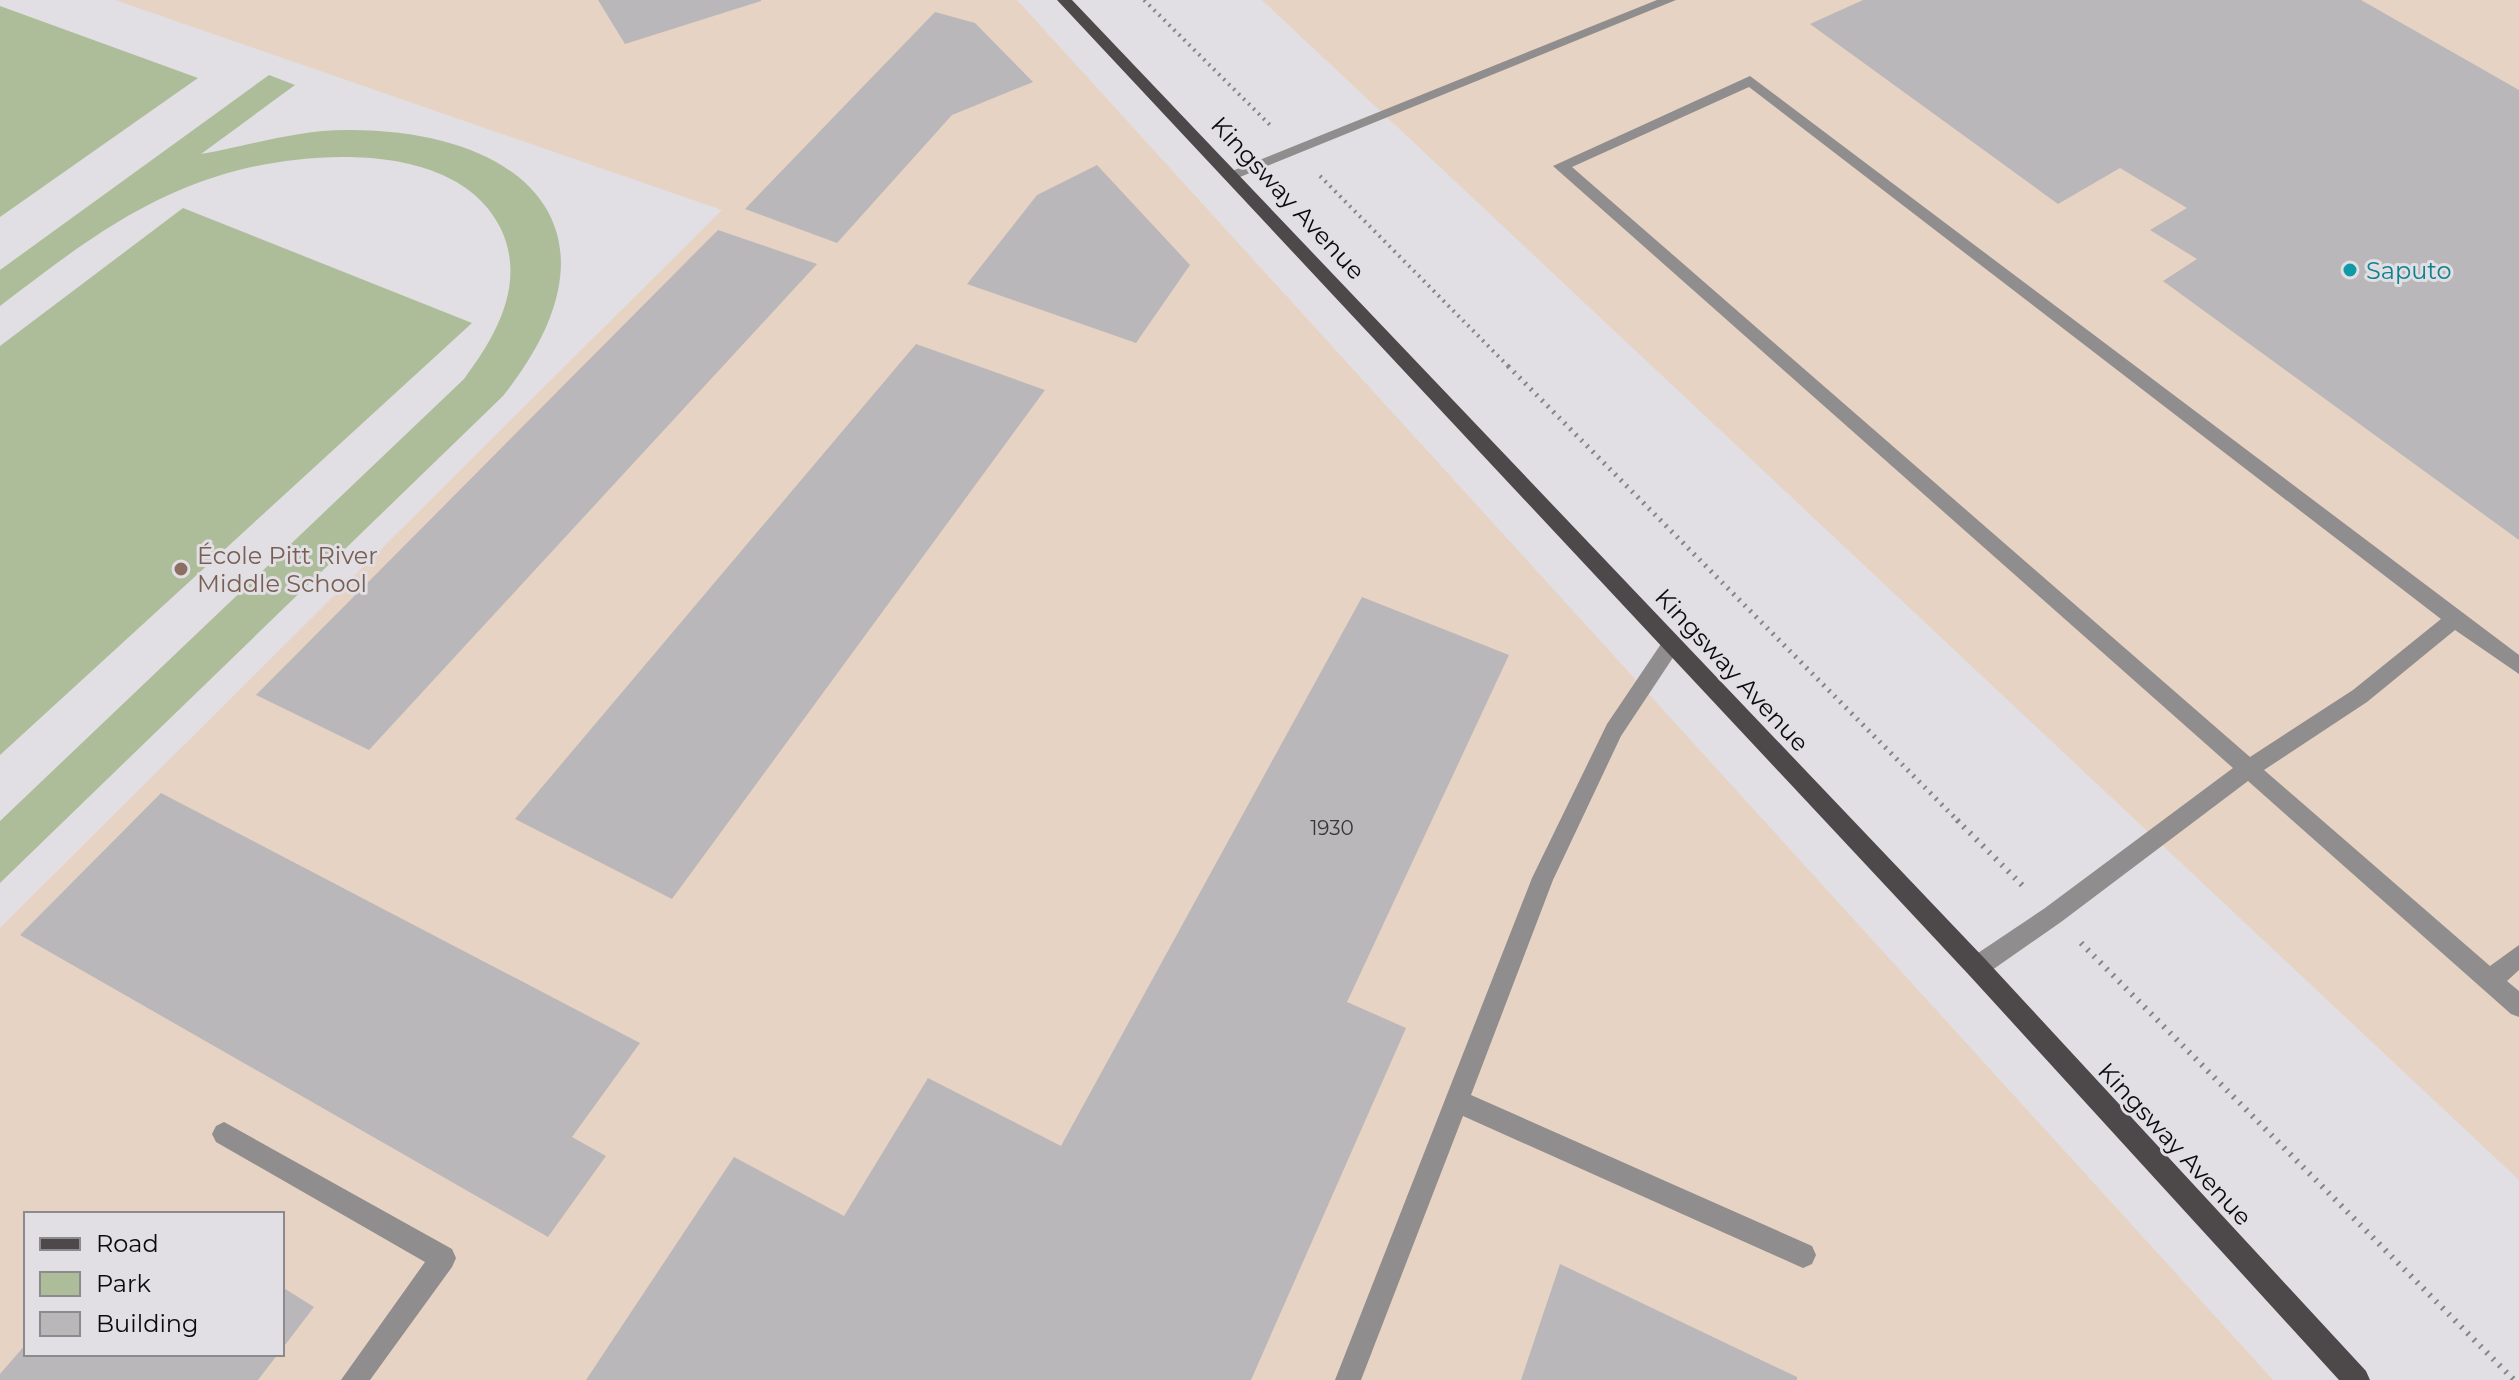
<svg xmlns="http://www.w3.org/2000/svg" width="2519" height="1380" viewBox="0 0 2519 1380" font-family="Montserrat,sans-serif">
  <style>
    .industrial { fill: #e6d3c3; fill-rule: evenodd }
    .green { fill: #adbd9a }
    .building { fill: #bab7ba }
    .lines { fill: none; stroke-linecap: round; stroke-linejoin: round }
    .path-far2 { stroke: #878588; stroke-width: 4; stroke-dasharray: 2 5; stroke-linecap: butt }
    .path-far1 { stroke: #878588; stroke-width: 5; stroke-dasharray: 2 6; stroke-linecap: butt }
    .path { stroke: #878588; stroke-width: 6; stroke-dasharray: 2 7; stroke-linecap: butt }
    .minor { fill: #8f8d8d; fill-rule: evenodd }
    .major { fill: #4d494a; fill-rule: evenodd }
    .culture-dot { fill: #0f9aa8; stroke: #e1dfe3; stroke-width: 3 }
    .education-dot { fill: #8d6e63; stroke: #e1dfe3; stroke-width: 3 }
    .labels { text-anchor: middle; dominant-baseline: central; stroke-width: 6; stroke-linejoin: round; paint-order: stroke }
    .number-label { font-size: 20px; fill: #383638 }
    .street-label { font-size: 24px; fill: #0c0b0c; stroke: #e1dfe3 }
    .culture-label { font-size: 24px; fill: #0d838f; stroke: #e1dfe3; text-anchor: start }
    .education-label { font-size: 24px; fill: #785e54; stroke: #e1dfe3; text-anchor: start }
  </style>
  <rect width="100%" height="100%" fill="#e1dfe3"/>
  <path class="industrial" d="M115,0H1017L2273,1380H0V928L722,210ZM26,1214H282V1354H26Z
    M1262,0H2519V1180Z"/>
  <path class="green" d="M0,6L198,78L0,217Z
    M269,75L295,85L201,154C252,145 299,129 351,130C532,131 631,236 503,396L0,883V821L464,379C497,335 526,283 501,229C457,137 299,150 218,176C132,203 70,253 0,306V270Z
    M183,208L472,323L0,755V346Z"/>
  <path class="building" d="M598,0H761V1L625,44Z
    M1863,0H2361L2519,90V540L2163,281L2197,259L2150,230L2187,208L2120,168L2058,204L1810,24Z
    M935,12L975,23L1033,82L952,115L837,243L745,209Z
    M1097,165L1190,265L1136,343L967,284L1037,195Z
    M718,230L817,264L369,750L256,695Z
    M916,344L1045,390L672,899L515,819Z
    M1362,597L1509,655L1347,1002L1406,1028L1251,1380H586L734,1157L844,1216L928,1078L1061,1146Z
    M161,793L640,1043L572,1137L606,1156L548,1237L20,935Z
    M1560,1264L1797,1377V1380H1521Z
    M282,1287L314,1307L282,1349Z
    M26,1344V1354H278L258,1380H0V1374Z"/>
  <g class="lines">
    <path class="path-far2" d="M1144,0L1271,126
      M1320,176L1510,368"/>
    <path class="path-far1" d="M1508,366L1959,822"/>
    <path class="path" d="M1957,820L2025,888
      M2081,943L2514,1380"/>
    <path class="minor" d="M1657,0H1676L1235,179H1225L1222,175Z
      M1750,76L2519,655V674L2455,630L2367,702L2264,770L2490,966L2519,945V970L2507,981L2519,991V1017L2511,1014L2248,781L2061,922L1985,975L1977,978L1969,975L1966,967L1969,959L2045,908L2233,768L1553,166ZM1749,87L2441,619L2353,690L2250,757L1572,167Z
      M1672,636L1679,638L1682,644L1621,736L1553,880L1471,1095L1812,1246L1816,1255L1812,1264L1803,1268L1794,1264L1463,1116L1361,1380H1335L1532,878L1607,724L1665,638Z
      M224,1122L452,1249L456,1258L452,1267L370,1380H341L425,1262L216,1142L212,1134L216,1126Z"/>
    <path class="major" d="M1057,0H1072L1985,959L2366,1371L2370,1380H2339L1969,975Z"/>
  </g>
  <circle class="culture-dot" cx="2350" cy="270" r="8"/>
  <circle class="education-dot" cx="181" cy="569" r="8"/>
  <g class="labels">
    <g class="number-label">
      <text x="1332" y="828">1930</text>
    </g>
    <g class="street-label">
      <text transform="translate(1288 198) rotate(47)">Kingsway Avenue</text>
      <text transform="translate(1732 670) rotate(47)">Kingsway Avenue</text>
      <text transform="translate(2175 1144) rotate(47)">Kingsway Avenue</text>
    </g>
    <g class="culture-label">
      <text x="2366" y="270">Saputo</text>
    </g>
    <g class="education-label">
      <text x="197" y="555">École Pitt River<tspan x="197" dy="28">Middle School</tspan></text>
    </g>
  </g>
  <rect x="24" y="1212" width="260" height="144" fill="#e1dfe3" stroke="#8c8a8d" stroke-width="2"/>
  <rect x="40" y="1238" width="40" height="12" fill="#4d494a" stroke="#8c8a8d" stroke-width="2"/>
  <text x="96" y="1252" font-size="24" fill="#0c0b0c">Road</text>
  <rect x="40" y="1272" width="40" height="24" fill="#adbd9a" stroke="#8c8a8d" stroke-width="2"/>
  <text x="96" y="1292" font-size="24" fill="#0c0b0c">Park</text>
  <rect x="40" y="1312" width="40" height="24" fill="#bab7ba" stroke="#8c8a8d" stroke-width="2"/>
  <text x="96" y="1332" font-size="24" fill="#0c0b0c">Building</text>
</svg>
